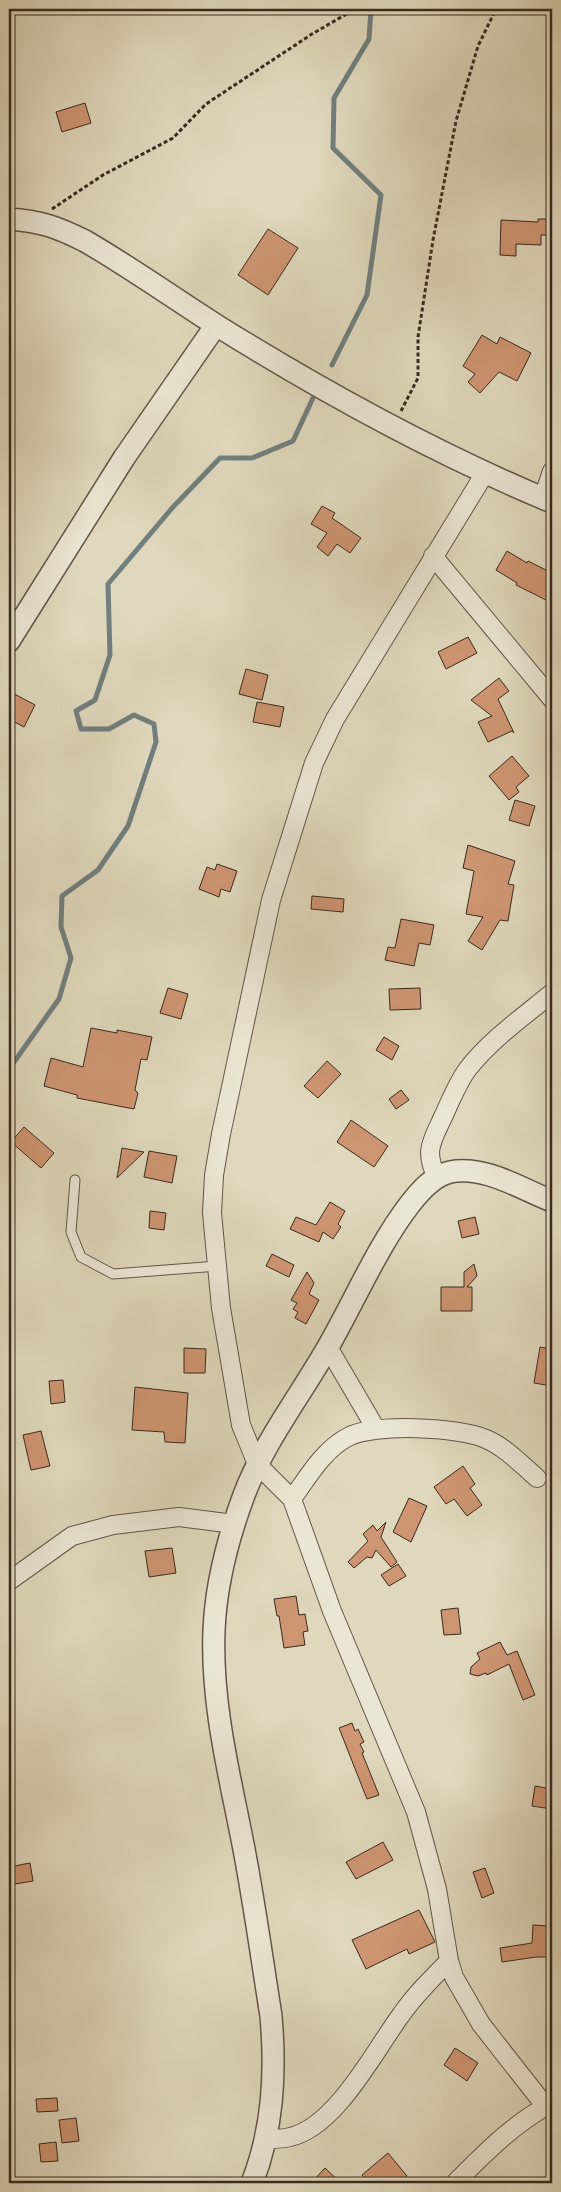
<svg xmlns="http://www.w3.org/2000/svg" width="561" height="2192" viewBox="0 0 561 2192" font-family="'Old Standard TT',serif">
  <style>
    .lines { fill: none; stroke-linecap: round; stroke-linejoin: round }
    .stream { stroke: #717f7d; stroke-width: 5 }
    .building { fill: #ce9572; stroke: #392a1f }
    .service-casing { stroke: #635646; stroke-width: 11 }
    .minor-casing { stroke: #635646; stroke-width: 20 }
    .tertiary-casing { stroke: #635646; stroke-width: 24 }
    .path { stroke: #392a1f; stroke-width: 3; stroke-dasharray: 4 2.5; stroke-linecap: butt }
    .service { stroke: #ebe6d4; stroke-width: 9 }
    .minor { stroke: #ebe6d4; stroke-width: 18 }
    .tertiary { stroke: #ebe6d4; stroke-width: 21 }
  </style>
  <rect width="100%" height="100%" fill="#e0d8bd"/>
  <filter id="stains"><feTurbulence type="fractalNoise" baseFrequency=".004" numOctaves="4"/><feColorMatrix values="0 0 0 0 .2 0 0 0 0 .09 0 0 0 0 .02 0 0 0 .5 -.17"/></filter>
  <radialGradient id="worn" r=".72"><stop offset=".6" stop-color="#630" stop-opacity="0"/><stop offset="1" stop-color="#630" stop-opacity=".3"/></radialGradient>
  <g class="lines">
    <path class="stream" d="M332,365L367,295L381,195L333,148L334,98L369,39L371,9
      M9,1069L59,999L71,958L61,927L62,896L98,870L128,826L156,742L154,724L134,715L109,729H81L76,711L95,700L110,655L108,584L173,507L220,458H252L293,441L313,398"/>
  </g>
  <path class="building" d="M85,103L91,123L62,132L56,112Z
    M538,219H552V235H541V245L516,244V256L500,255L501,220L538,222Z
    M268,229L298,248L268,295L238,275Z
    M482,335L497,344L500,337L531,353L517,381L499,372L480,393L468,382L475,374L463,366Z
    M322,506L335,513L332,518L361,538L350,553L337,544L328,556L317,547L327,533L311,524Z
    M507,551L527,563L528,561L552,573V603L516,585L517,583L496,570Z
    M468,637L477,653L446,669L438,652Z
    M246,669L268,675L262,700L239,694Z
    M499,678L509,691L498,699L514,733L512,731L488,742L478,722L492,716L471,700Z
    M9,691L35,705L24,727L9,719Z
    M257,702L284,707L280,727L253,722Z
    M512,756L529,776L516,787L519,792L509,800L489,776Z
    M515,800L535,806L529,826L509,820Z
    M468,845L515,861L508,884L514,885L508,921L500,920L482,950L468,941L483,917L466,914L474,871L463,868Z
    M217,864L237,871L230,892L221,889L219,897L199,889L207,867L215,870Z
    M312,896L344,899L343,912L311,909Z
    M401,919L434,925L430,945L419,943L414,966L385,960L388,947L395,948Z
    M168,988L188,994L181,1019L160,1013Z
    M420,988L421,1009L390,1010L389,989Z
    M91,1028L117,1033V1030L152,1037L147,1060L141,1059L135,1090L138,1093L134,1109L77,1098V1095L44,1086L51,1058L83,1067Z
    M384,1037L399,1046L392,1060L376,1050Z
    M327,1061L341,1074L318,1098L304,1086Z
    M401,1090L409,1100L396,1109L389,1099Z
    M351,1120L388,1146L374,1167L337,1142Z
    M24,1127L54,1153L41,1168L11,1142Z
    M122,1148L144,1152L117,1178Z
    M149,1151L177,1156L172,1183L144,1177Z
    M330,1202L345,1211L338,1224L341,1227L333,1239L323,1232L319,1242L290,1229L296,1217L316,1225Z
    M150,1211L166,1213L164,1230L149,1228Z
    M475,1217L479,1234L462,1238L458,1221Z
    M272,1254L294,1265L289,1277L266,1266Z
    M474,1264L477,1276L467,1287H472V1311H441V1287H464V1272Z
    M307,1272L314,1283L309,1294L319,1300L306,1324L295,1318L298,1312L293,1309L297,1303L291,1300Z
    M540,1347L552,1349V1386L534,1383Z
    M184,1348L206,1349L205,1373H184Z
    M63,1380L65,1402L51,1404L49,1381Z
    M135,1387L188,1393L185,1443L165,1442L164,1432L132,1430Z
    M41,1431L50,1466L31,1470L23,1435Z
    M463,1466L475,1484L470,1488L482,1505L467,1516L454,1499L446,1504L434,1487Z
    M409,1498L427,1506L411,1542L393,1532Z
    M386,1522L381,1537L397,1562L391,1567L376,1550L372,1558L367,1557L354,1568L348,1562L368,1541L363,1534L373,1525L377,1531Z
    M172,1548L176,1573L149,1577L145,1551Z
    M398,1564L406,1576L389,1586L381,1575Z
    M296,1596L299,1615L305,1614L308,1631L303,1632L305,1645L284,1648L279,1616H277L274,1599Z
    M458,1608L461,1634L444,1635L441,1610Z
    M500,1642L507,1655L517,1651L535,1695L523,1700L509,1664L487,1675L486,1673L478,1676L470,1674L471,1667L480,1659L477,1653Z
    M352,1723L355,1731L358,1729L364,1742L360,1744L364,1752L362,1753L379,1795L367,1799L339,1728Z
    M535,1786L552,1789V1809L532,1806Z
    M383,1842L393,1860L356,1879L346,1862Z
    M30,1863L33,1881L9,1885V1867Z
    M485,1868L494,1893L482,1898L473,1872Z
    M419,1910L435,1942L409,1954L407,1949L366,1969L352,1940Z
    M533,1925L549,1926L547,1957H536L502,1962L500,1948L532,1943Z
    M455,2048L478,2063L467,2081L444,2065Z
    M57,2098L58,2111L37,2112L36,2099Z
    M76,2118L79,2141L62,2143L59,2120Z
    M56,2142L58,2161L41,2162L39,2144Z
    M388,2153L407,2176L398,2183H369L362,2175Z
    M325,2168L341,2183H311Z"/>
  <g class="lines">
    <defs>
      <path id="service" d="M75,1180L71,1232L81,1257L113,1274L218,1266"/>
      <path id="minor" d="M485,473L335,719L314,763L271,900L221,1134L214,1175L212,1213L221,1308L241,1425L257,1464L292,1499L332,1611L416,1812L437,1889L449,1961L454,1977L481,2024L546,2107
        M543,498L552,471
        M433,556L552,699
        M437,1178C424,1151 431,1143 443,1117C450,1102 457,1084 467,1070C490,1040 523,1017 552,993
        M328,1347L376,1429
        M292,1499C308,1477 323,1450 348,1437C374,1423 459,1427 486,1439C505,1447 521,1464 537,1478
        M9,1581L72,1536L113,1525L179,1517L234,1524
        M267,2139C274,2139 283,2139 290,2137C336,2127 375,2050 401,2015C415,1995 432,1978 449,1961
        M455,2183C485,2153 514,2123 552,2103"/>
      <path id="tertiary" d="M9,219C40,221 57,227 85,241C130,267 172,297 216,325C325,393 434,453 552,502
        M9,641L124,458L216,325
        M252,2183C273,2129 276,2074 271,2016C262,1959 254,1901 243,1844C229,1773 211,1702 214,1630C216,1583 228,1538 244,1495C264,1442 300,1396 328,1347C355,1300 377,1247 410,1204C420,1191 433,1176 450,1172C485,1165 521,1189 552,1201"/>
    </defs>
    <use href="#service" class="service-casing"/>
    <use href="#minor" class="minor-casing"/>
    <use href="#tertiary" class="tertiary-casing"/>
    <path class="path" d="M52,209L103,175L173,138L206,104L312,34L350,12L364,9
      M401,411L418,378V337L433,240L456,121L478,46L496,9"/>
    <use href="#service" class="service"/>
    <use href="#minor" class="minor"/>
    <use href="#tertiary" class="tertiary"/>
  </g>
  <rect width="561" height="2192" fill="none" stroke="#e0d8bd" stroke-width="30"/>
  <rect x="10" y="10" width="541" height="2172" fill="none" stroke="#392a1f" stroke-width="2.5"/>
  <rect x="15" y="15" width="531" height="2162" fill="none" stroke="#392a1f"/>
  <rect width="100%" height="100%" filter="url(#stains)"/>
  <rect width="100%" height="100%" fill="url(#worn)"/>
</svg>
